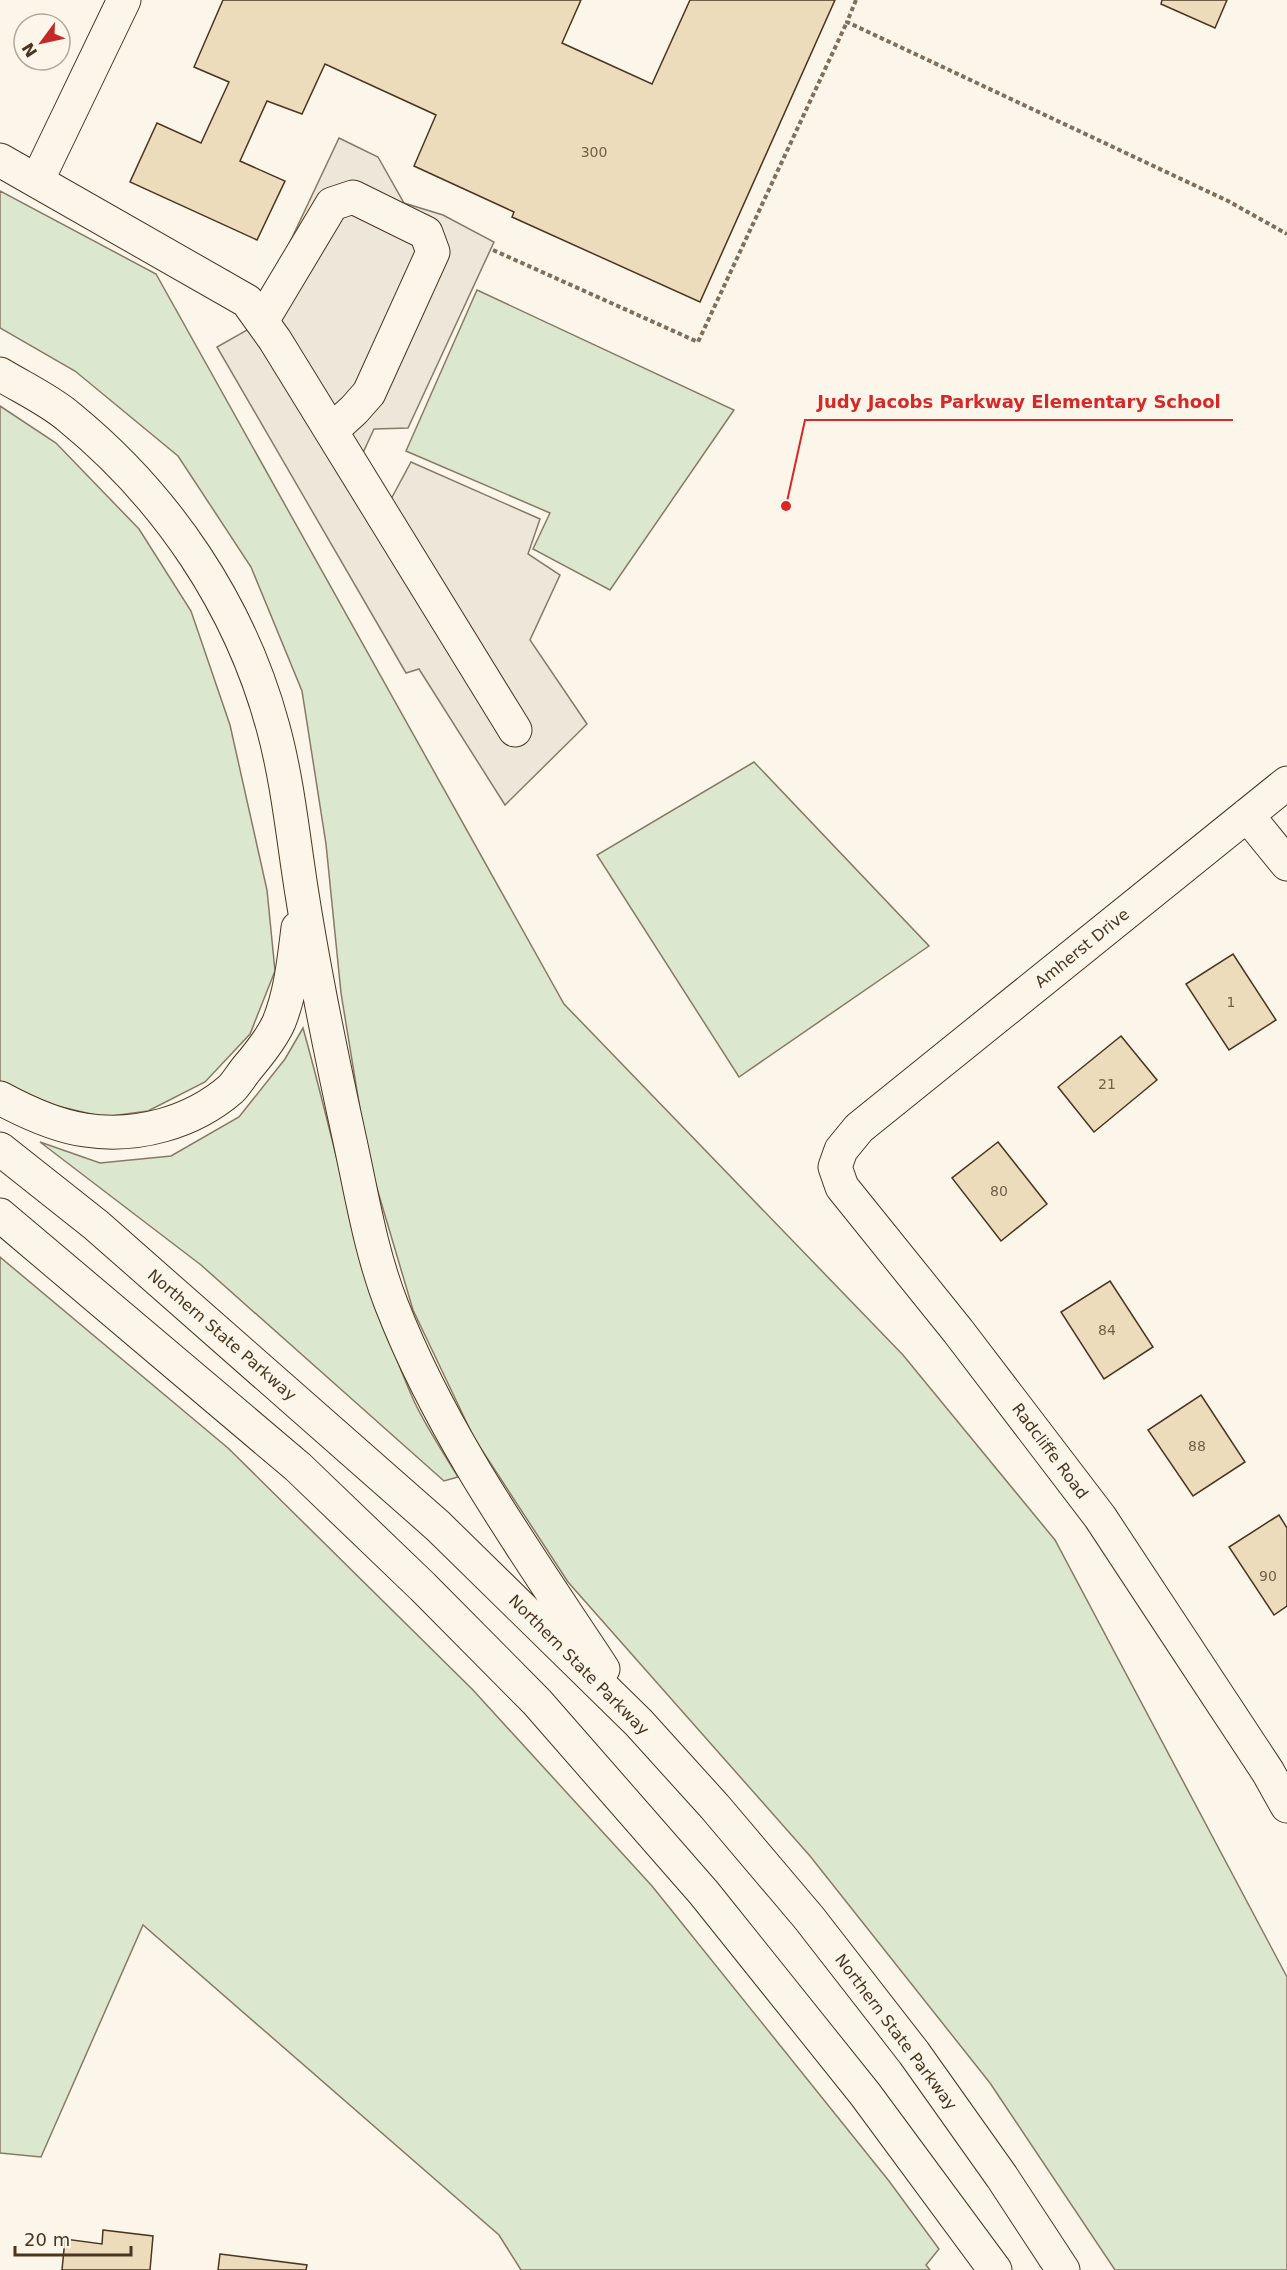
<svg xmlns="http://www.w3.org/2000/svg" width="1287" height="2270" viewBox="0 0 1287 2270" font-family="'DejaVu Sans',sans-serif">
  <style>
    .green { fill: #dce7d0; stroke: #887966; stroke-width: 1.5 }
    .parking { fill: #ede7d9; stroke: #887966; stroke-width: 1.5 }
    .building { fill: #ecdcbc; stroke: #4a3520; stroke-width: 1.5 }
    .lines { fill: none; stroke-linecap: round; stroke-linejoin: round }
    .minor-casing { stroke: #4a3520; stroke-width: 35 }
    .highway-casing { stroke: #4a3520; stroke-width: 35 }
    .path { stroke: #7f6f5c; stroke-width: 4; stroke-dasharray: 4.5 3; stroke-linecap: butt }
    .minor { stroke: #fbf6e9; stroke-width: 33 }
    .highway { stroke: #fbf6e9; stroke-width: 33 }
    .labels { text-anchor: middle; dominant-baseline: central; stroke-width: 4.5; stroke-linejoin: round; paint-order: stroke }
    .number-label { font-size: 14px; fill: #725f47 }
    .street-label { font-size: 16px; fill: #4a3520; stroke: #fbf6e9 }
    .leader { fill: none; stroke: #d62828; stroke-width: 2 }
    .callout-dot { fill: #d62828; stroke: #fbf6e9; stroke-width: 2 }
    .callout-label { font-size: 18px; text-anchor: middle; font-weight: bold; fill: #d62828; stroke: #fbf6e9; stroke-width: 4.5; stroke-linejoin: round; paint-order: stroke }
  </style>
  <rect width="100%" height="100%" fill="#fbf6e9"/>
  <path class="green" d="M0,191L156,274L564,1004L903,1355L1055,1540L1287,1977V2270H1115L990,2083L810,1856L568,1582L474,1438L413,1310L368,1158L341,993L326,844L302,691L251,567L178,456L75,371L0,328Z
    M477,290L734,410L610,590L533,549L550,513L406,451Z
    M0,406L56,443L139,529L191,611L230,725L267,890L275,971L250,1034L205,1082L148,1111L104,1117L27,1099L0,1081Z
    M754,762L929,946L739,1077L597,855Z
    M303,1028C338,1153 361,1282 414,1401C426,1427 443,1452 458,1477L444,1481L201,1265L40,1142L100,1163L171,1156L239,1117L285,1059Z
    M0,1257L228,1448L473,1690L652,1886L889,2181L939,2249L926,2265L930,2270H521L499,2235L143,1925L41,2157L0,2153Z"/>
  <path class="parking" d="M339,138L378,157L404,203L443,215L494,242L408,428L374,429L362,455L391,499L411,462L540,519L528,554L560,575L530,640L587,724L505,805L419,669L406,673L217,347L249,329Z"/>
  <path class="building" d="M223,0H581L562,43L652,84L690,0H835L700,302L512,217L514,212L414,166L436,115L325,64L302,114L267,101L240,161L285,181L257,240L130,182L157,123L201,143L229,82L194,67Z
    M1162,0H1227L1215,28L1161,4Z
    M1233,954L1276,1020L1229,1050L1186,984Z
    M1121,1036L1157,1080L1094,1132L1058,1087Z
    M998,1142L1047,1204L1001,1241L952,1178Z
    M1110,1281L1153,1347L1104,1379L1061,1312Z
    M1201,1395L1245,1462L1193,1496L1148,1430Z
    M1279,1515L1287,1528V1606L1274,1615L1229,1547Z
    M103,2230L153,2236L150,2270H62L65,2239L102,2244Z
    M220,2254L307,2265L306,2270H218Z"/>
  <g class="lines">
    <defs>
      <path id="minor" d="M0,160L247,301L275,340L515,730
        M37,181L124,0
        M262,321L332,204L353,197L426,233L433,252L369,393L354,410L331,431
        M1287,783L859,1128L841,1150L835,1167L842,1187L958,1331L1100,1517L1268,1772L1287,1806
        M1247,815L1287,864"/>
      <path id="highway" d="M0,374C23,388 49,400 69,417C167,497 240,605 273,727C288,782 293,838 302,894C315,977 332,1059 350,1141C362,1196 371,1253 392,1306C443,1437 526,1552 603,1669
        M0,1098C26,1112 56,1126 85,1130C136,1138 192,1123 231,1089C237,1083 242,1074 248,1067C259,1054 272,1038 279,1022C291,992 294,960 298,928
        M0,1149L96,1225L438,1526L639,1723L715,1807L809,1918L914,2053L1002,2177L1063,2270
        M0,1215L298,1467L423,1587L537,1702L704,1893L865,2094L995,2270"/>
    </defs>
    <use href="#minor" class="minor-casing"/>
    <use href="#highway" class="highway-casing"/>
    <path class="path" d="M856,0L847,22L1228,201L1287,234
      M493,250L698,342L847,22"/>
    <use href="#minor" class="minor"/>
    <use href="#highway" class="highway"/>
  </g>
  <g class="labels">
    <g class="number-label">
      <text x="594" y="152">300</text>
      <text x="1231" y="1002">1</text>
      <text x="1107" y="1084">21</text>
      <text x="999" y="1191">80</text>
      <text x="1107" y="1330">84</text>
      <text x="1197" y="1446">88</text>
      <text x="1268" y="1576">90</text>
    </g>
    <g class="street-label">
      <text transform="translate(1082 948) rotate(-39)">Amherst Drive</text>
      <text transform="translate(222 1335) rotate(41)">Northern State Parkway</text>
      <text transform="translate(1050 1451) rotate(53)">Radcliffe Road</text>
      <text transform="translate(579 1665) rotate(45)">Northern State Parkway</text>
      <text transform="translate(896 2032) rotate(53)">Northern State Parkway</text>
    </g>
  </g>
  <path class="leader" d="M786 506L805 420H1233"/>
  <circle class="callout-dot" cx="786" cy="506" r="6"/>
  <g class="callout-label">
    <text x="1019" y="408">Judy Jacobs Parkway Elementary School</text>
  </g>
  <g transform="translate(42 42) rotate(237)"><circle r="28" fill="#fbf6e9" stroke="#b4a999" stroke-width="1.5"/>
  <path d="M0-4.5L10 22L0 15L-10 22Z" fill="#c62828"/>
  <text y="-9" font-size="16" font-weight="bold" text-anchor="middle" fill="#4a3520">N</text>
  </g>
  <path d="M15 2246v9h116v-9" fill="none" stroke="#4a3520" stroke-width="3"/>
  <text x="24" y="2246" font-size="18" fill="#4a3520" stroke="#fbf6e9" stroke-width="4.5" paint-order="stroke">20 m</text>
</svg>
